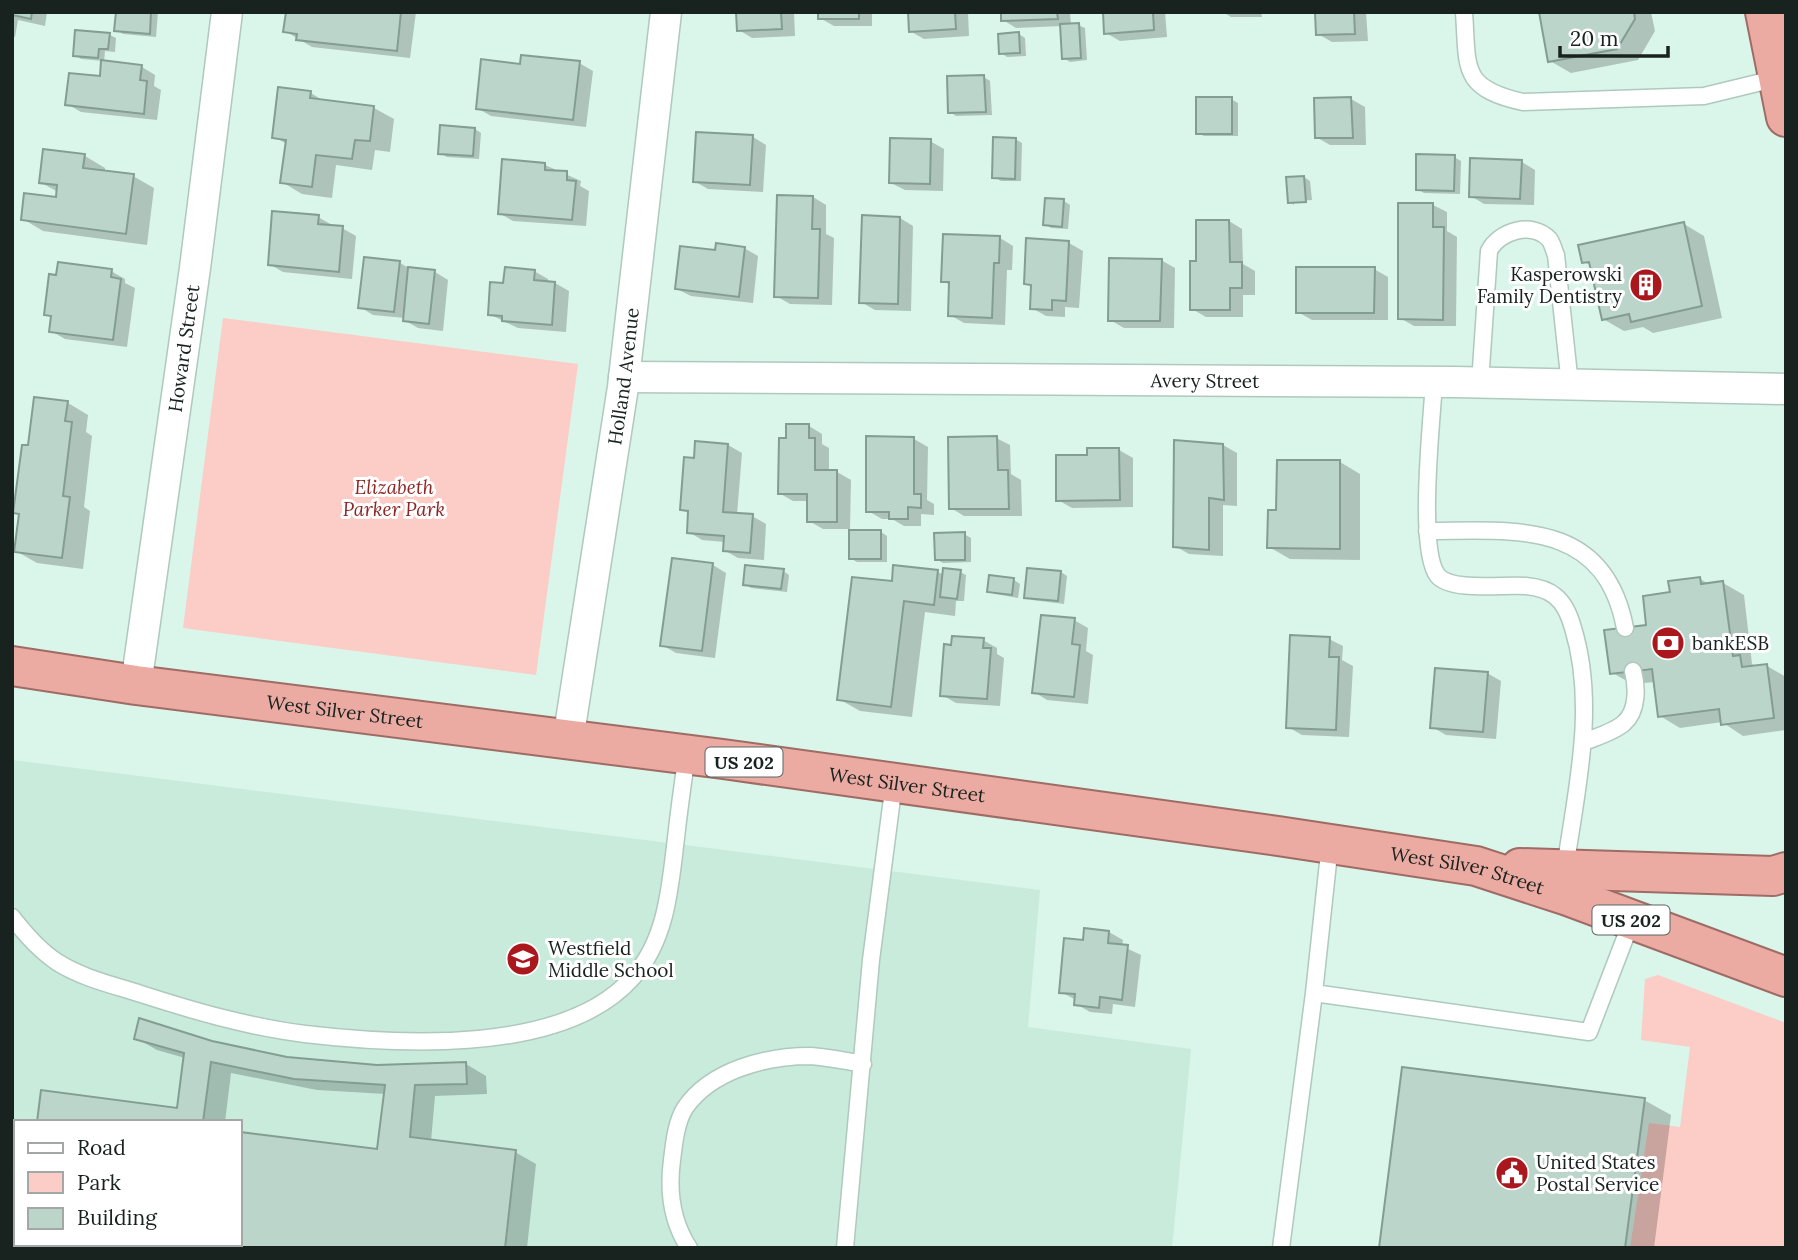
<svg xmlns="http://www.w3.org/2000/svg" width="1798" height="1260" viewBox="0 0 1798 1260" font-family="Lora,serif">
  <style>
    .built { fill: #c8ebdc; fill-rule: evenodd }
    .green { fill: #fcccc6 }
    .shadow { fill: #0003 }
    .building { fill: #bbd5ca; stroke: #849d92; stroke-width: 2 }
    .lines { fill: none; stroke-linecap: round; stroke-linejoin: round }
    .service-casing { stroke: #afc9bd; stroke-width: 19 }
    .minor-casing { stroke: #afc9bd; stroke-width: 33 }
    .trunk-casing { stroke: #9e6c65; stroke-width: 42 }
    .service { stroke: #fff; stroke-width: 16 }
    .minor { stroke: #fff; stroke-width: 30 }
    .trunk { stroke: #ebaaa2; stroke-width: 38 }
    .labels { text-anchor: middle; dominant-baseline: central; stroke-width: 6; stroke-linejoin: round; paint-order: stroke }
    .shield { fill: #fff; stroke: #5d6462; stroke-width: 2 }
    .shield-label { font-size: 18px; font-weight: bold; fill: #18221e }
    .poi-label { font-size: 19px; fill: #18221e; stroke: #fff; text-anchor: start }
    .street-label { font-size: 19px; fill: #18221e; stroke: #fff }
    .park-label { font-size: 19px; font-style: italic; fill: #8d2523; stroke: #fff }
  </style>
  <rect width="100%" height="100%" fill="#daf5e9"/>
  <path class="built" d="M12,760L1040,890L1028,1027L1191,1049L1172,1248H12ZM16,1122H240V1244H16Z"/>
  <path class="green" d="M223,318L578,364L536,675L183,628Z
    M1658,975L1786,1023V1248H1630L1649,1123L1680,1127L1690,1047L1641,1040L1645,979Z"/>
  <path class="shadow" d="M12,12H47L45,26L18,20L15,37H12Z
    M118,12H158L156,37L123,34L116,30Z
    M287,12H416L410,58L312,47L285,31Z
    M738,12H794L795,36L752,38L739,30Z
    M820,12H872V26H834L820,18Z
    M909,12H968L969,36L924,39L910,31Z
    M1002,12H1070L1071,25H1078L1085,28L1087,60L1070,62L1064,58L1062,26L1016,28L1003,20Z
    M1104,12H1165L1167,37L1120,41L1106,33Z
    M1223,12H1261L1262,17H1231Z
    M1317,12H1366L1368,41L1332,42L1318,34Z
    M1540,12H1651L1655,31L1638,60L1571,73L1550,61Z
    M1019,34L1025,38L1026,56L1007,57L1001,53Z
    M110,35L116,38L115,52L105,51L104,62L142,67L155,75L154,86L161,90L157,120L81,112L67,104L101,78L103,61L81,59L74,55Z
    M579,63L593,71L586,127L491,116L477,108Z
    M984,77L990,81L992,115L956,116L950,112Z
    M311,93L325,102L374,108L394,119L390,152L375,150L372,170L336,165L332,198L302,194L282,182L287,144L274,137Z
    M1231,99L1238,103V136H1204L1198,133Z
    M1351,99L1365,107L1366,145H1330L1316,137Z
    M475,129L481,133L479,159L447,157L440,153Z
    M753,137L766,145L763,192L708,189L694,181Z
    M1015,139L1022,143L1021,181H1001L994,177Z
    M930,141L944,149L943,191L905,190L891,183Z
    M85,156L105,168V172L133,176L154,188L147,245L43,231L23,219L57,199L58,192L40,182Z
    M1454,157L1461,161L1460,194L1424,193L1417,189Z
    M1522,162L1535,170L1534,205L1484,204L1471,196Z
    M545,165L581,181L580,186L589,191L586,226L513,221L499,213Z
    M1304,177L1310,181L1312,200L1294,201V205L1290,202Z
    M813,197L826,205V234L834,238L832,305L790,304L776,296Z
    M1064,201L1070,205L1068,229L1051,228L1045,224Z
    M1433,205L1447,212V231L1457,237L1456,326H1414L1400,318Z
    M318,217L332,225V227L342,228L356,236L352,279L283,272L269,264Z
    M900,218L913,226L911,311L875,310L861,302Z
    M1229,221L1242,229L1243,264L1255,271V295H1243V317H1206L1192,309L1198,262Z
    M1684,224L1704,236L1722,318L1653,333L1643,327L1624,331L1603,319L1592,266L1584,262Z
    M1000,238L1013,246L1012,270H1007L1005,325L964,323L950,315L951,286L943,281Z
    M1028,240L1069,243L1083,251L1079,308L1065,307V317L1046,316L1032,308L1033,287L1026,283Z
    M744,248L758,256L753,303L691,296L677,289L717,252Z
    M1161,260L1175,268L1174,328H1124L1110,320Z
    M400,263L411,269L435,272L448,280L443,331L418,328L404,320L405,318L373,315L360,307Z
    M1374,269L1388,277V320H1312L1298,312Z
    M111,271L125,279V283L135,288L127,347L65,339L51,331L53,318L46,314Z
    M534,271L548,279V283H555L569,291L566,332L518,328L489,314L505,285Z
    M68,403L88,415L86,432L92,436L84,507L90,511L83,569L37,563L16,551L20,515L15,512L29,447Z
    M809,426L822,434V444L829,448V472H837L851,480L850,529H823L809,521V501H793L779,493L788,439Z
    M996,438L1010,445L1011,474L1021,480L1022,516H964L951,508Z
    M914,439L928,447L927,500L934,504V515L921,514V526H904L892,519H882L868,511Z
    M728,445L742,453L737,515L752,516L766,524L764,560L738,558L724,550L725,542L702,540L689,532L690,514L682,509L696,460Z
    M1223,445L1237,453V506L1223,505V556L1189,554L1175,546Z
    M1119,450L1133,458V507L1072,508L1058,500Z
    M1340,462L1360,474V560L1290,559L1269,547L1278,512Z
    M881,532L887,536V562H857L850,558Z
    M964,534L971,538V562L943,563L936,559Z
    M713,565L726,573L715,658L676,653L662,645Z
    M783,571L789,575L787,592L751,588L745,584Z
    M938,572L944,575L960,572L966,575L964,601H956L955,616L925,612L912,717L860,711L839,699L893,583Z
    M1061,572L1067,576L1064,604L1032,600L1026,597Z
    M990,577L1014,580L1020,584L1018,598L995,594L988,591Z
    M1700,579L1709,584L1723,583L1744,595L1752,664L1758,667L1767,666L1786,677V730L1743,736L1722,722L1680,728L1660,716L1655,682L1632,684L1611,672L1672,594Z
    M1074,620L1088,628L1086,651L1093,655L1088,704L1047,700L1034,692Z
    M1329,639L1343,646L1342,660L1353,666L1349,737L1302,735L1288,727Z
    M983,640L997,648V654L1004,658L1000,706L956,703L942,695Z
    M1487,673L1501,681L1496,739L1446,735L1432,727Z
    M1109,932L1123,940L1122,946L1141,955L1135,1007L1113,1004L1112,1014L1090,1012L1076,1004V1000L1061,992L1084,942Z
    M136,1038L212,1043L287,1059L376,1067L466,1064L486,1076L487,1094L435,1096L431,1141L515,1152L536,1164L527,1248H70L240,1244V1133L379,1151L386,1094L317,1090L231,1073L225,1122H39L178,1110L185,1058L157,1050Z
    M1644,1100L1671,1115L1654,1248H1381Z"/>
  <path class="building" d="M12,12H32L31,19L12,15Z
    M116,12H151L150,34L114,31Z
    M286,12H401L397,51L296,40L297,34L283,32Z
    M736,12H781L782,29L737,31Z
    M818,12H859V19H818Z
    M908,12H955L956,29L909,32Z
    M1001,12H1057L1058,19L1001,21Z
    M1103,12H1153L1154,30L1104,34Z
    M1315,12H1354L1355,34L1316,35Z
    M1539,12H1634L1635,19L1617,49L1548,62Z
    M1079,23L1081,58L1062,59L1060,24Z
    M75,30L110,33L108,49H99L98,58L73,56Z
    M1019,32L1020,53L999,54L998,34Z
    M521,55L580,61L573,120L476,109L481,59L520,64Z
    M101,60L142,65L140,80L147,81L144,114L65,105L69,73L100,76Z
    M984,75L986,112L948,113L947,76Z
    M278,87L311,91L310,98L374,106L370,141L355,140L352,159L316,155L312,187L280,183L286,140L272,138Z
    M1196,97H1232V134H1196Z
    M1351,97L1353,138H1315L1314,98Z
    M440,125L475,128L473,156L438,154Z
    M696,132L753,135L750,185L693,182Z
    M993,137L1016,138L1015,179L992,178Z
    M890,138L931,139L930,184L889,183Z
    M43,149L85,154L83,168L134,174L126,234L21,220L24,193L56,197L57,185L39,183Z
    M1416,154L1455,155L1454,191L1416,190Z
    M1470,158L1522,160L1520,199L1469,197Z
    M502,159L545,163V170L567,171V180L576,181L572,220L498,214Z
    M1304,176L1306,202L1288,203L1286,177Z
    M777,195L813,196L812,229H820L818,298L774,297Z
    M1045,198L1064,199L1062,227L1043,225Z
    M1398,203H1433V227H1444L1443,320L1398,319Z
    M272,211L319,215L318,224L343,226L339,272L268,265Z
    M862,215L900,217L898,304L859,303Z
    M1196,220H1229L1230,262H1242V288H1230V310H1190V261H1196Z
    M1684,222L1702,306L1631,322L1629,314L1602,320L1589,262L1582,263L1578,245Z
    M943,234L1000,236L999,263H994L992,318L948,316L949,282H941Z
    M1026,238L1069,241L1066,301L1052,300V310L1030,309L1031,285L1024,284Z
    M716,243L745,247L739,297L675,289L680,246L715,250Z
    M364,257L400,261L394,312L358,308Z
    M1109,258L1162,259L1160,321H1108Z
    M58,262L112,269L111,277L121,279L113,340L49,332L51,316L44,315L49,274L56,275Z
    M408,267L435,270L429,324L403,321Z
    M505,267L535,270L534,280L555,282L552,325L502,321V316L488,315L490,282L503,283Z
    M1296,267H1375L1374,313H1296Z
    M34,397L68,401L65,421L72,422L63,496L70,497L62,558L14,552L19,514L13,513L22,445H28Z
    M786,424H809V438H815V470H837V522H807V494H778L779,438H786Z
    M866,436L914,437V494H921V508L908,507V519H889V512H866Z
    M997,436L998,470H1008L1009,509H949L948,437Z
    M1174,440L1223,444L1224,500L1209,498V550L1173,547Z
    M695,441L728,444L723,512L753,514L750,553L723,551L724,536L687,533L688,511L680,510L684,457L694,458Z
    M1087,448H1119L1120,500L1056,501V455H1087Z
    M1277,460H1340V549L1267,548L1268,510H1276Z
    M849,530H881V559H849Z
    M965,532V560H935L934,533Z
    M672,558L713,563L702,651L660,646Z
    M745,565L784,569L781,589L743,585Z
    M893,565L938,570L934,605L904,601L891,707L837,700L852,577L892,581Z
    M943,568L961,570L957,599L940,597Z
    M1027,568L1061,571L1058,601L1024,598Z
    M989,575L1014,578L1012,595L987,592Z
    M1700,577L1701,584L1723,581L1733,656L1740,655L1742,667L1767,664L1774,718L1721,725L1719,709L1658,717L1652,669L1610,674L1604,630L1646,625L1643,596L1670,592L1668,581Z
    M1041,615L1075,618L1072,644L1080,645L1074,697L1032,693Z
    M1290,635L1330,637L1329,657H1339L1336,730L1286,728Z
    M952,636L984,638L983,648H991L987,699L940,696L944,644L951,645Z
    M1435,668L1488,672L1483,732L1430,728Z
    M1084,928L1109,931L1108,943L1128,945L1122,1000L1100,997L1099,1008L1074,1005L1075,994L1059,993L1064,938L1083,940Z
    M139,1018L212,1041L287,1057L377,1065L466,1062L467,1084L415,1085L410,1137L516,1150L505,1248H68V1244H240V1132L377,1149L385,1085L294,1079L211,1062L203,1122H37L41,1090L177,1108L184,1053L134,1039Z
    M1402,1067L1645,1098L1625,1248H1379Z"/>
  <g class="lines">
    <defs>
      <path id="service" d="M1464,12C1468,68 1460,88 1523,102L1704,96L1778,78
        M1434,382C1432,419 1417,551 1438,576C1452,592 1506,584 1526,586C1536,587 1547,589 1555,596C1564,603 1570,617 1573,628C1597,706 1576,791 1565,869
        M1480,383L1489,251C1499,231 1532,221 1549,239C1552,242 1554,251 1556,255L1570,385
        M1427,531C1513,531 1604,518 1625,628
        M1584,742C1596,737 1614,732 1624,723C1638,711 1637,687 1633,671
        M12,917C25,934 39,950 57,962C82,978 113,985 141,994C194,1011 249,1027 305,1034C399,1045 565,1055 633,977C667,939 670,887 676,838C679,810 683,782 687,754
        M1314,993L1589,1032L1632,920
        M689,1248C672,1222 668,1190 672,1160C674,1144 676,1122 685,1108C711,1070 766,1056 810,1056C827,1057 846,1061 863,1064
        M845,1248L871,960L894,783
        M1281,1248L1314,993L1330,844"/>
      <g id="minor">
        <path id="s1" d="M624,377L1454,382L1786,389"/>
        <path id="s2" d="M136,685L195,268L227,12"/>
        <path id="s3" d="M568,740L623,387L666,12"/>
      </g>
      <g id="trunk">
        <path d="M1765,12L1786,117"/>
        <path id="s4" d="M12,666L136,685L723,759L1278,836L1476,866L1568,896L1786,977"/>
        <path d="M1520,868L1773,876L1786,872"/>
      </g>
    </defs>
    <use href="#service" class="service-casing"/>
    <use href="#minor" class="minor-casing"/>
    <use href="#trunk" class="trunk-casing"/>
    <use href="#service" class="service"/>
    <use href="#minor" class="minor"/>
    <use href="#trunk" class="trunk"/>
  </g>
  <defs>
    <symbol id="building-disc" viewBox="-11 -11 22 22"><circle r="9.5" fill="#aa171d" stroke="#fff"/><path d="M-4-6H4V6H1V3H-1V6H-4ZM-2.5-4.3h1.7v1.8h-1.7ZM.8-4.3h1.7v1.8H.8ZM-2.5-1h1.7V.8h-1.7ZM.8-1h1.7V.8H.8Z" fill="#fff"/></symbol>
    <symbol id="bank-disc" viewBox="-11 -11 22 22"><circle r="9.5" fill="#aa171d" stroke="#fff"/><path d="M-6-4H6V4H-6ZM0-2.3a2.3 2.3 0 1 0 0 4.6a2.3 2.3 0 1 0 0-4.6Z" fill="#fff"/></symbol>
    <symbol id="school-disc" viewBox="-11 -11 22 22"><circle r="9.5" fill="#aa171d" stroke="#fff"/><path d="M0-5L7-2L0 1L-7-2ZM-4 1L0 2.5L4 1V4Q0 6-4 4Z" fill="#fff"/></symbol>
    <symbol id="civic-disc" viewBox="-11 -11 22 22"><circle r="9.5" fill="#aa171d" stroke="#fff"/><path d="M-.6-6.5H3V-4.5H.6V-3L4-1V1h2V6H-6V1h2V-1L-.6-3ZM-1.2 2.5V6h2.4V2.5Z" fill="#fff"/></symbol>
  </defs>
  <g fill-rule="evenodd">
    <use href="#building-disc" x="1627" y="266" width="38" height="38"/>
    <use href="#bank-disc" x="1649" y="624" width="38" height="38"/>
    <use href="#school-disc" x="504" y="940" width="38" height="38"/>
    <use href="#civic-disc" x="1493" y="1154" width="38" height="38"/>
  </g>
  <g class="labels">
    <g class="shield">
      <rect x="705.5" y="747.5" width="77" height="29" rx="5"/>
      <rect x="1592.5" y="905.5" width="77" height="29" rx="5"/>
    </g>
    <g class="shield-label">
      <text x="744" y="762">US 202</text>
      <text x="1631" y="920">US 202</text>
    </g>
    <g class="poi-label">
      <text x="1622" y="274" text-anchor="end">Kasperowski<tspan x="1622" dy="22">Family Dentistry</tspan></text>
      <text x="1692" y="643">bankESB</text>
      <text x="548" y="948">Westfield<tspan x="548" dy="22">Middle School</tspan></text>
      <text x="1536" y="1162">United States<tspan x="1536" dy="22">Postal Service</tspan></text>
    </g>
    <g class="street-label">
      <text stroke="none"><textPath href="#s2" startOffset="340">Howard Street</textPath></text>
      <text stroke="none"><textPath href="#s3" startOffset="368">Holland Avenue</textPath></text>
      <text stroke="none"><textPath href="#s1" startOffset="581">Avery Street</textPath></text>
      <text stroke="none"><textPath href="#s4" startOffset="336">West Silver Street</textPath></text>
      <text stroke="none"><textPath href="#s4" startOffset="903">West Silver Street</textPath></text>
      <text stroke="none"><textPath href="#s4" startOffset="1470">West Silver Street</textPath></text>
    </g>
    <g class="park-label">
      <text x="394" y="487">Elizabeth<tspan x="394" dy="22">Parker Park</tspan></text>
    </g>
  </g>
  <rect width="1798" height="1260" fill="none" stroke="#18221e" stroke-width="28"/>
  <rect x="14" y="1120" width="228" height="126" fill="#ffffff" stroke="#a3a7a5" stroke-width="2"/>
  <rect x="28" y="1143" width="35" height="10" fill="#ffffff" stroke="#a3a7a5" stroke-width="2"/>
  <text x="77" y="1155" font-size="21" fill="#18221e">Road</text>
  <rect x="28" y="1172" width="35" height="21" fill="#fcccc6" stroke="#a3a7a5" stroke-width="2"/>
  <text x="77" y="1190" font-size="21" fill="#18221e">Park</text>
  <rect x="28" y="1208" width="35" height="21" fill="#bbd5ca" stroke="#a3a7a5" stroke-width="2"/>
  <text x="77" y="1225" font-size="21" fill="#18221e">Building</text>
  <path d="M1560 46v10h108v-10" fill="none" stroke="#18221e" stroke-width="3.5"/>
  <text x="1570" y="46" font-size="21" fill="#18221e" stroke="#ffffff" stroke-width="5" paint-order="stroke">20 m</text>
</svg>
